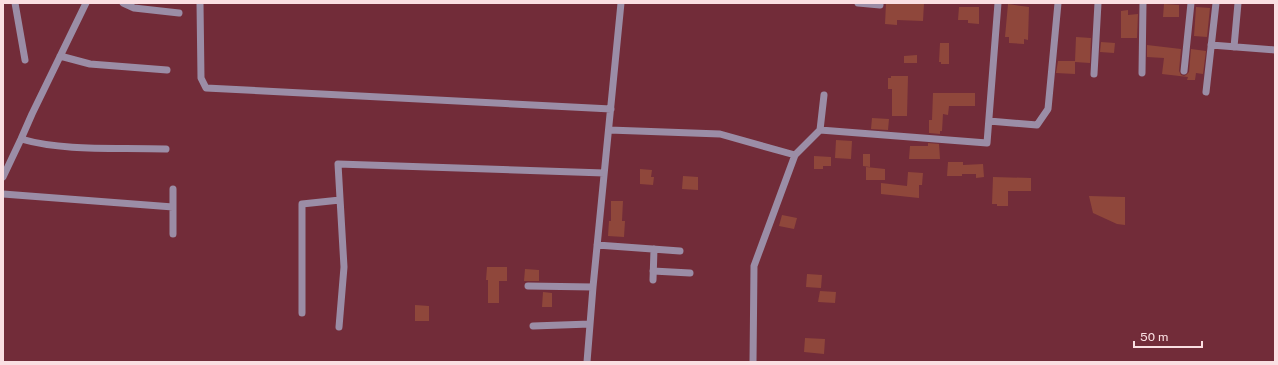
<svg xmlns="http://www.w3.org/2000/svg" width="1278" height="365" viewBox="0 0 1278 365" font-family="'Public Sans',sans-serif">
  <style>
    .building { fill: #8f473b }
    .lines { fill: none; stroke-linecap: round; stroke-linejoin: round }
    .minor { stroke: #9b8da6; stroke-width: 7 }
  </style>
  <rect width="100%" height="100%" fill="#722c39"/>
  <path class="building" d="M886,3H924L923,21L897,20V25L885,24Z
    M1008,4L1029,7L1028,40L1024,39V44L1009,43V37H1005Z
    M1164,4L1179,5V17H1163Z
    M959,7H979V24L968,23V20H958Z
    M1196,7L1210,8L1207,37L1194,36Z
    M1128,10V15L1138,14L1137,38H1121V11Z
    M1076,37L1091,38L1090,63L1075,62V74L1056,73L1058,61H1075Z
    M1101,42L1115,43L1114,53L1100,52Z
    M940,43H949V64H941V62H939Z
    M1147,45L1181,49L1179,71L1181,75L1184,76L1186,75L1189,72L1191,49L1206,51L1203,74L1196,73L1195,80H1187L1188,77L1162,74L1164,58L1147,57Z
    M917,55V63H904V56Z
    M891,76H908L907,116H892V89H888V78H891Z
    M933,93H975V106H949L948,115L943,114L942,131H940V134L929,133V120H932Z
    M872,118L889,119L888,130L871,129Z
    M836,140L852,141L851,159L835,158Z
    M928,143L939,144L940,159H909L910,146H928Z
    M863,154H870V167L863,166Z
    M814,156L831,157V166H823V169H814Z
    M948,162H963V165L983,164L984,177L976,178V174H962V176H947Z
    M866,167L885,169V180H866Z
    M640,169L652,170L651,177H654L653,185L640,184Z
    M908,172L923,173L922,185H919V198L881,194V183L907,186Z
    M683,176L698,177V190L682,189Z
    M993,177L1031,178V191H1008V206H997V204H992Z
    M1089,196L1125,197V225L1117,224L1093,213Z
    M611,201H623L622,221H625L624,237L608,236L609,221H611Z
    M782,215L797,218L794,229L779,226Z
    M487,267H507V281H499V303H488V280H486Z
    M525,269L539,270V281H524Z
    M807,274L822,275L821,288L806,287Z
    M820,291L836,292L835,303L818,302Z
    M543,292L552,293V307H542Z
    M415,305L429,306V321H415Z
    M805,338L825,339L824,354L804,352Z"/>
  <g class="lines">
    <path class="minor" d="M15,3L25,60
      M123,3L134,8L179,13
      M200,3L201,78L206,88L611,109
      M858,3L880,5V3
      M1211,45L1275,50
      M1234,47L1238,3
      M60,56L90,64L167,70
      M1184,71L1191,3
      M1142,73L1143,3
      M1094,74L1098,3
      M1206,92L1216,3
      M989,121L1037,125L1048,109L1058,3
      M609,130L720,134L795,155
      M820,130L987,143L998,3
      M21,139C66,152 120,147 166,149
      M3,177L21,139L32,114L86,3
      M173,189V234
      M3,194L173,207
      M597,245L680,251
      M653,271L690,273
      M653,280L654,249
      M528,286L593,287
      M302,313V204L340,200
      M533,326L590,324
      M339,327L344,267L338,164L604,173
      M587,362L593,287L621,3
      M753,362L754,266L795,155L820,130L824,95"/>
  </g>
  <rect width="1278" height="365" fill="none" stroke="#fadfe2" stroke-width="8"/>
  <path d="M1134 341v6h68v-6" fill="none" stroke="#fadfe2" stroke-width="2"/>
  <text x="1140" y="341" font-size="12" fill="#fadfe2" stroke="#722c39" stroke-width="3" paint-order="stroke">50 m</text>
</svg>
